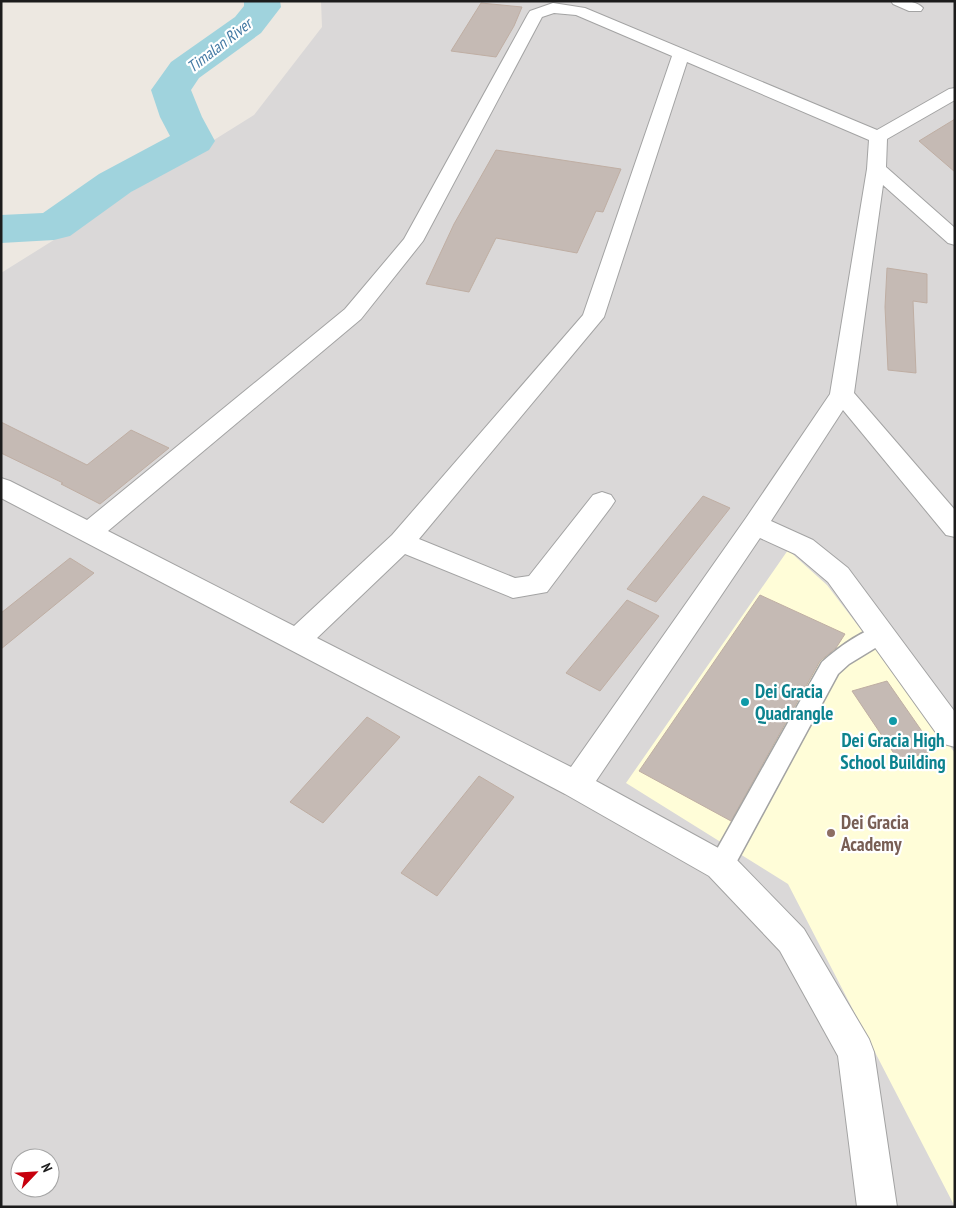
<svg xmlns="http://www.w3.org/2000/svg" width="956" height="1208" viewBox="0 0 956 1208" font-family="'PT Sans Narrow',sans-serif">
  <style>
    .residential { fill: #dad8d8; fill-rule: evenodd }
    .education { fill: #fffdd8 }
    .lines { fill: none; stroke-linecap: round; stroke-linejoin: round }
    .river { fill: #a0d3dd; fill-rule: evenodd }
    .building { fill: #c5bab4; stroke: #bfaea3 }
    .service-casing { stroke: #a3a3a3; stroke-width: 3 }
    .minor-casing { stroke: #a3a3a3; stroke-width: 2 }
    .service { fill: #fff; fill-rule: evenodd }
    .minor { fill: #fff; fill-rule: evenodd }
    .culture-dot { fill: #0f9aa8; stroke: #fff; stroke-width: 2 }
    .education-dot { fill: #8d6e63; stroke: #fff; stroke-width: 2 }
    .labels { text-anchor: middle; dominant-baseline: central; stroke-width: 4.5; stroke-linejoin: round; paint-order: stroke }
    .far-water-label { font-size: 16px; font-style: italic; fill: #447aa4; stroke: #fff }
    .culture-label { font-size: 19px; font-weight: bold; fill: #0d838f; stroke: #fff; text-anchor: start }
    .education-label { font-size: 19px; font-weight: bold; fill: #785e54; stroke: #fff; text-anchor: start }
  </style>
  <rect width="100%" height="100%" fill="#ede8e1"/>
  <path class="residential" d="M321,1H955V1207H1V273L254,115L322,27ZM20,1158H50V1188H20Z"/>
  <path class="education" d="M788,550L827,585L955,753L954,1205L788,884L626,783Z"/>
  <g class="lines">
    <path class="river" d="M244,1H280L281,7L261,33L199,78L191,90L202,117L215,141L209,150L131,192L70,236L54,240L1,243V215L43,213L99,174L170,136L160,117L151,90L171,62L235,17L244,6Z"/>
  </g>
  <path class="building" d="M481,3L522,7L514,26L496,57L451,51Z
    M955,119V172L919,141Z
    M496,150L621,169L603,212L596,211L577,253L496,238L469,292L426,284L454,224Z
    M887,268L927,274V303L913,301L916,373L888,370L885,307Z
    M1,422L87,465L131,430L169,448L100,504L61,484L63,483L1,453Z
    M703,496L730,508L656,602L627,589Z
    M70,558L94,573L1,649V613Z
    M760,595L845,634L836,648L820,661L731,821L639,771Z
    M627,600L659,616L600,691L566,673Z
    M887,681L935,750L899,761L852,691Z
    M367,717L400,737L323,823L290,802Z
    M479,776L514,797L437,896L401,873Z"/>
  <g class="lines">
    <defs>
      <path id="service" d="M882,625L890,627L893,633L890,639L849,664L838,674L730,874L721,877L712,874L708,866L712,858L822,662C839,647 861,631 882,625Z"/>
      <path id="minor" d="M891,1C902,1 916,0 923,8L921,11H909L893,4Z
        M553,3L585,8L877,130L949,89L955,88V100L887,139L886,167L955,228V245L948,243L883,185L854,393L955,510V537L946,535L843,410L771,521L813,540L848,568L955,712V747L944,744L828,582L795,554L760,538L596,781L733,856L804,929L869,1039L874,1052L897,1207H857L838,1056L780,951L709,876L565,794L1,498V478L10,481L87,520L345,309L404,239L528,14L530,11ZM554,13L576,15L672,56L583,315L392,535L294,626L108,531L361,319L423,241L542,17ZM687,62L869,140L867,169L830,394L746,518L571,767L317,638L405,554L513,598L547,592L611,507L615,501L611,495L602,492L593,495L529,576L515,578L419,539L604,317Z"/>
    </defs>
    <use href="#service" class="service-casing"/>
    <use href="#minor" class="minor-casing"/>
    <use href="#service" class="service"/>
    <use href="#minor" class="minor"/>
  </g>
  <g class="culture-dot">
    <circle cx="745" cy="702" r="5"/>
    <circle cx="893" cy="721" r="5"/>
  </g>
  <circle class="education-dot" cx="831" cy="833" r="5"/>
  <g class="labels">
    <g class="far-water-label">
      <text transform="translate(219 45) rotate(-38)">Timalan River</text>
    </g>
    <g class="culture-label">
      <text x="755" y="691">Dei Gracia<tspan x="755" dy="22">Quadrangle</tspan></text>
      <text x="893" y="740" text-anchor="middle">Dei Gracia High<tspan x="893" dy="22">School Building</tspan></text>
    </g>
    <g class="education-label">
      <text x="841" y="822">Dei Gracia<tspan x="841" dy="22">Academy</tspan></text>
    </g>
  </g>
  <rect width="956" height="1208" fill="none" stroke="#1c1c1c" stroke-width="5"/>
  <g transform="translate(35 1173) rotate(65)"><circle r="24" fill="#ffffff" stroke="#a4a4a4"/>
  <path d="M0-4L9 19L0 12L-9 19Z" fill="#c7000d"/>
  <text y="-8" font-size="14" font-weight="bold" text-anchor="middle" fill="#1c1c1c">N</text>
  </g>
</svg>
